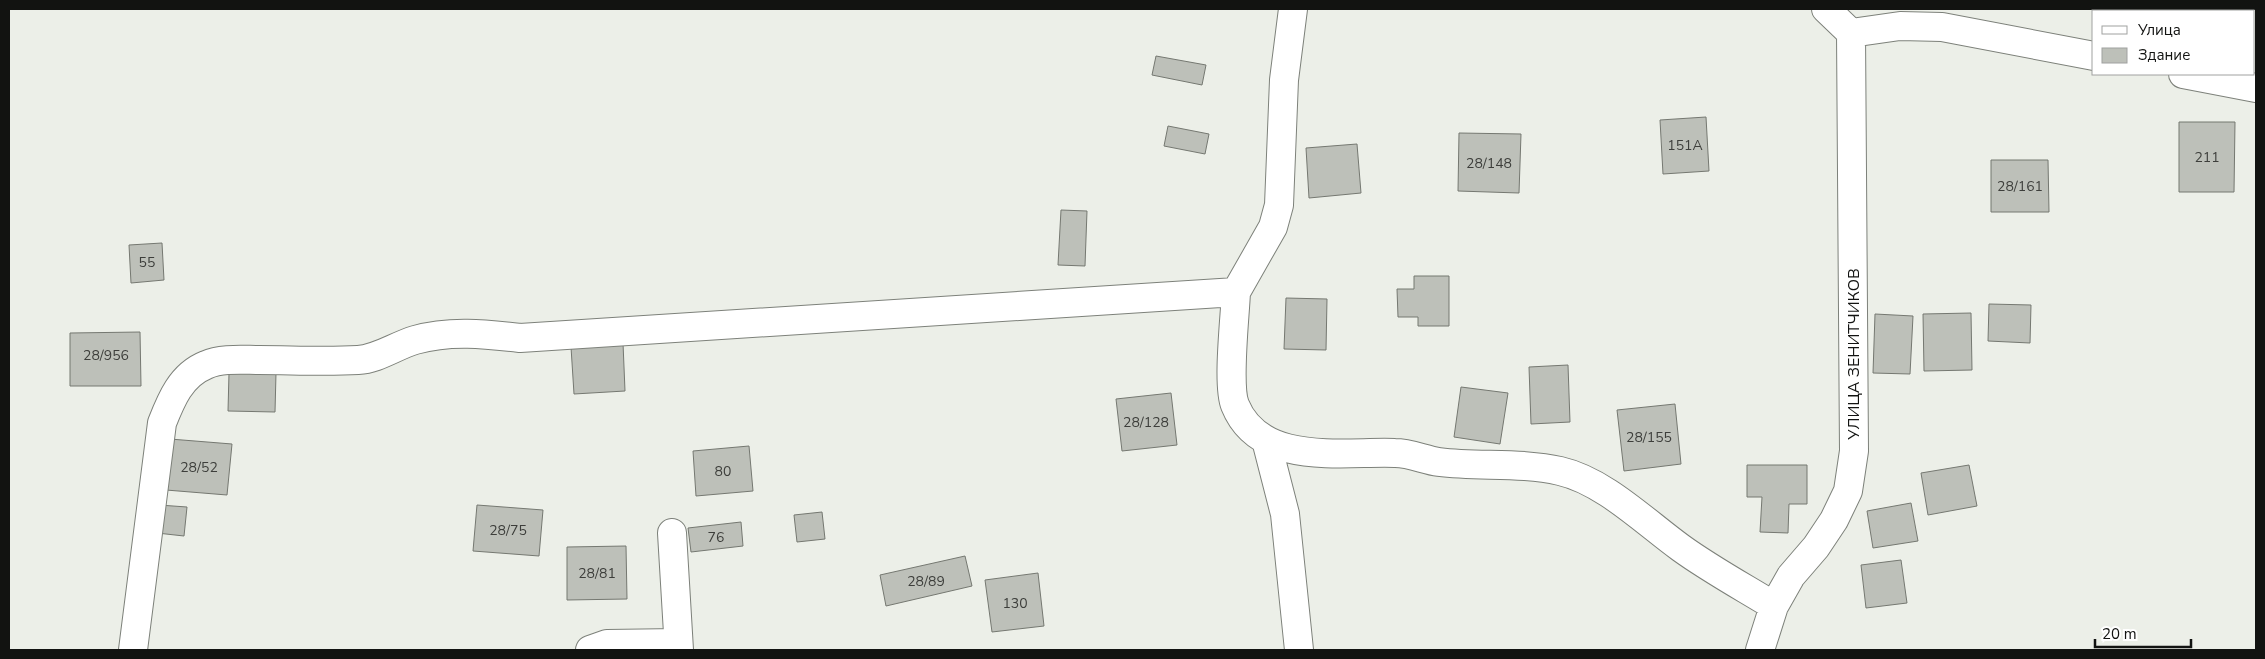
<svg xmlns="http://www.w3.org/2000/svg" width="2265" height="659" viewBox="0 0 2265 659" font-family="'Nunito Sans',sans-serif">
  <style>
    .building { fill: #bdc0b9; stroke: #757871 }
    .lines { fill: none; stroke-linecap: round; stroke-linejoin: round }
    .street-casing { stroke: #7d817a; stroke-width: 30 }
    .street { stroke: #fff; stroke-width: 28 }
    .labels { text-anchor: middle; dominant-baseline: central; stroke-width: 4; stroke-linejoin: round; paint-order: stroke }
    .number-label { font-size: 14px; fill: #3d3e3b }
    .street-label { font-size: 16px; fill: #121311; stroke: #fff }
  </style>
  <rect width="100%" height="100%" fill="#ecefe8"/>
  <path class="building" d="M1156,56L1206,65L1202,85L1152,75Z
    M1706,117L1709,171L1663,174L1660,120Z
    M2179,122H2235L2234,192H2179Z
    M1168,126L1209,134L1205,154L1164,146Z
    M1459,133L1521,134L1519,193L1458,191Z
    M1357,144L1361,193L1309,198L1306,148Z
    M1991,160H2048L2049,212H1991Z
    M1061,210L1087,211L1085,266L1058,265Z
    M162,243L164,280L131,283L129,245Z
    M1414,276H1449V326H1418V317H1398L1397,289H1414Z
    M1286,298L1327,299L1326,350L1284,349Z
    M1989,304L2031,305L2030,343L1988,341Z
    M1971,313L1972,370L1924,371L1923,314Z
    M1875,314L1913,316L1910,374L1873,373Z
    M140,332L141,386H70V333Z
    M623,343L625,391L574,394L571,347Z
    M1568,365L1570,422L1531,424L1529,367Z
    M229,373H276L275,412L228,411Z
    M1461,387L1508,393L1500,444L1454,437Z
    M1171,393L1177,445L1122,451L1116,399Z
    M1675,404L1681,464L1624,471L1617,410Z
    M170,439L232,444L227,495L166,490Z
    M749,446L753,491L696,496L693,451Z
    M1747,465H1807V504H1789L1788,533L1760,532L1762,497H1747Z
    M1969,465L1977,506L1928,515L1921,473Z
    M1911,503L1918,541L1873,548L1867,511Z
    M159,505L187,507L184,536L157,533Z
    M477,505L543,510L539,556L473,551Z
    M822,512L825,539L797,542L794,515Z
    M741,522L743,546L691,552L688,528Z
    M626,546L627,599L567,600V547Z
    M965,556L972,586L886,606L880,575Z
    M1901,560L1907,603L1866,608L1861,565Z
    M1038,573L1044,626L992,632L985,580Z"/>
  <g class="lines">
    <defs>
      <path id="street" d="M1826,9L1851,33
        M1851,33L1900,26L1942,27L2094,56
        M2183,74L2256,88
        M1236,292C1235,317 1227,385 1235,405C1260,467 1343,451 1395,453C1410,453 1425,460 1439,462C1479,467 1521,462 1560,471C1604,481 1645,522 1681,548C1710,569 1743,587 1774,606
        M1266,440L1285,514L1299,650
        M672,533L679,650
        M133,650L162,423C171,400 181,375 206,365C222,358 242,360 259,360C291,360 325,362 358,360C378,359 395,346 415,340C450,330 485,334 520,338L1236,292L1273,227L1279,205L1284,80L1293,9
        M590,650L607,644L678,643
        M1760,650L1774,606L1791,576L1816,547L1834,520L1848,491L1854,451L1851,33"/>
    </defs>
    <use href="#street" class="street-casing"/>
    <use href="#street" class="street"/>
  </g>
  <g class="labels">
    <g class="number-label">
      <text x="1685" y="145">151А</text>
      <text x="2207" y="157">211</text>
      <text x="1489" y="163">28/148</text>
      <text x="2020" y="186">28/161</text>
      <text x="147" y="262">55</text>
      <text x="106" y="355">28/956</text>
      <text x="1146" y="422">28/128</text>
      <text x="1649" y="437">28/155</text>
      <text x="199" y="467">28/52</text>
      <text x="723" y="471">80</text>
      <text x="508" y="530">28/75</text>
      <text x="716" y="537">76</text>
      <text x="597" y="573">28/81</text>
      <text x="926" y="581">28/89</text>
      <text x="1015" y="603">130</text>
    </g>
    <g class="street-label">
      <text transform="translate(1854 354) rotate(-90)">УЛИЦА ЗЕНИТЧИКОВ</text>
    </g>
  </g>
  <rect width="2265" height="659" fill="none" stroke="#121311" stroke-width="20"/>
  <rect x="2092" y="10" width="162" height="65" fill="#ffffff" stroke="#a0a1a0"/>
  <rect x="2102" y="26" width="25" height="8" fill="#ffffff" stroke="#a0a1a0"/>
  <text x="2138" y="35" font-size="15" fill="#121311">Улица</text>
  <rect x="2102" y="48" width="25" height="15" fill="#bdc0b9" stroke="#a0a1a0"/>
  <text x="2138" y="60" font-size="15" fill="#121311">Здание</text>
  <path d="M2095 639v8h96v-8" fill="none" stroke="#121311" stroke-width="2.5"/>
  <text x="2102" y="639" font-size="15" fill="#121311" stroke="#ffffff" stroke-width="4" paint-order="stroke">20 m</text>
</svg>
